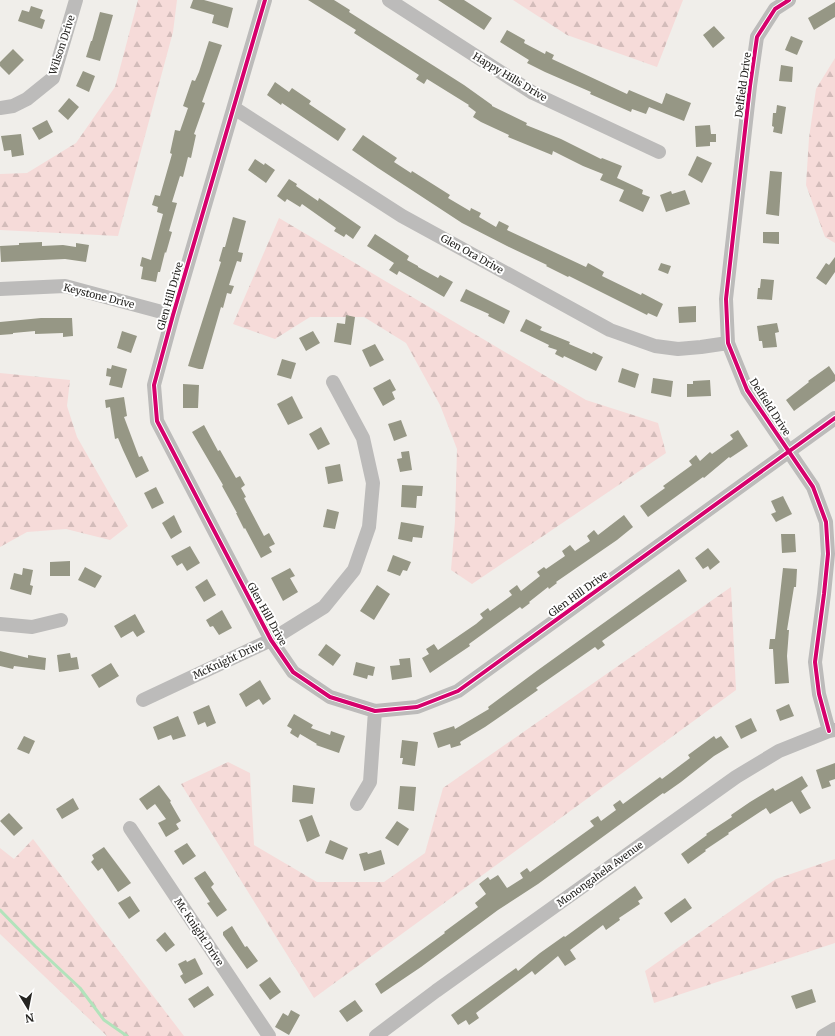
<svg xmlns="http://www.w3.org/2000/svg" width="835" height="1036" viewBox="0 0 835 1036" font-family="Merriweather,serif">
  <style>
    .forest { fill: url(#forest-firs) }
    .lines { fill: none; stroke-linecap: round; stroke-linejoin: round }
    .stream { stroke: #b2e3bb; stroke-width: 3 }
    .building { fill: #969785 }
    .minor { stroke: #bcbbba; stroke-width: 14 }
    .cycleway-casing { stroke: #fff; stroke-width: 6 }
    .cycleway { stroke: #d6006c; stroke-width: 4 }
    .labels { text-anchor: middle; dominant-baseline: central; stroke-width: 4; stroke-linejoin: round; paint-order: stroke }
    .street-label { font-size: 10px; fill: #252421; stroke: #fff }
  </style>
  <defs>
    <pattern id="forest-firs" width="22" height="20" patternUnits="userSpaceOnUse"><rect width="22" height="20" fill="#f6dbd9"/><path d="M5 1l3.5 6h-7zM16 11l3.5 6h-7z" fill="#d3bcba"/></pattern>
  </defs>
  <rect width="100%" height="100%" fill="#f0eeea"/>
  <path class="forest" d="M138,0H177L173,32L118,236L0,230V174L27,173L76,143L115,87Z
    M513,0H683L657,67L567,35Z
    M835,58V243L825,237L806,185L809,138L816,89Z
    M279,218L586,400L658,423L666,453L472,584L451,570L455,521L457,449L440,405L406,343L364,317H310L275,339L233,324Z
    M0,373L70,380L67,406L77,437L128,526L110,540L66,529L27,532L0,547Z
    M731,587L736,690L314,998L181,784L228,762L250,773L254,845L317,882H384L425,853L443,788Z
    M33,839L184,1036H107L0,934V848L14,859Z
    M835,859V943L654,1003L645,971L776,879Z"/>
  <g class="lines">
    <path class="stream" d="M0,910L35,946L80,988L104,1020L127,1036"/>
  </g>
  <path class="building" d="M193,0H204L233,8L228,28L212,23L214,15L190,8Z
    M308,0H334L350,10L349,12L464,85L492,105V106L527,123L526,125L561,139L601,159L602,158L622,166L617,178L643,190L642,194L650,197L643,212L619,201L624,190L600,180L603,174L583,166L553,151L552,155L508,137L509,135L481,122L473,117L476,112L468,106L469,105L427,79L424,84L416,79L419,75L354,33L356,30Z
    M438,0H464L492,18L484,30Z
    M835,2V17L814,30L808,18Z
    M31,6L43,10L40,18L45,20L42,29L18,21L22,10L29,12Z
    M100,12L113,15L100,61L86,57L91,41H92Z
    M714,26L725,38L713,48L703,35Z
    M507,30L525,40L524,43L545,54L546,51L554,55L552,59L627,94L629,90L662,104L666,93L691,103L684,121L649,107L646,114L632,109L631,112L590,94L591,92L545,72L527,63L529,60L500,42Z
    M791,36L803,41L797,55L785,50Z
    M209,41L222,45L202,102L205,103L194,134L196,135L191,158L188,157L183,177L180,176L172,202L177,203L169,231L172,232L166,253L165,252L160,272H158L156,282L141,279L143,267L140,266L142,257L151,260L163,214L157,212L158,207L152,205L155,195L160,196L172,154L170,153L175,130L180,131L188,108L183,106L192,80L195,81L199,72Z
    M13,49L24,60L9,75L0,66V62Z
    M781,65L793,67L792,82L779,81Z
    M83,71L95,76L89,92L76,86Z
    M275,82L289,92L292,88L311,101L309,104L346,129L338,141L282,103L281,105L267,95Z
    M69,98L79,107L68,120L58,111Z
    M777,105L786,107L782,134L773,132L774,127L772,126L773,113H776Z
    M47,120L53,132L39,140L32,128Z
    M710,125L711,134H716V142H710V146L696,147L695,126Z
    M21,134L24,155L12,157L11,150L4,151L1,136Z
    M363,135L397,158L394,162L411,173L412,171L450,195L448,198L470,211L471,208L481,213L479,217L496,227L499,221L509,226L507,230L586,267L588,263L604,272L602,276L641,295L642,293L663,304L657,317L648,313L647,315L569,276L568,277L546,266L547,265L507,246L462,223L378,168L352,150Z
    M697,156L712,163L702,183L688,175Z
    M255,159L264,165L265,163L275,170L266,183L248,170Z
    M770,171L782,172L779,216L766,214Z
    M289,179L297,184L296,186L318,201L319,198L361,227L353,239L346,234L344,237L334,231L336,228L302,204L300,207L287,199L285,202L277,196Z
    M685,190L690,204L666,212L660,195L671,191L672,194Z
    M233,217L246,221L238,252L243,253L241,262L237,261L229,285L234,286L231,294L227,293L223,308L221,307L203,369H199L188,366L215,281L221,262L219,261L223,247H225Z
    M763,232H779V244L763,243Z
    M375,234L409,256L407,260L418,266V267L438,278L440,275L453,282L444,297L399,271L397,275L389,270L394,263L367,246Z
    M42,242V246L63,245L76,247V243L89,245L86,262L65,259L1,262L0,246L19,245V243Z
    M835,257V272L826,285L816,278L826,263L829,265Z
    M661,263L671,266L668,274L658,270Z
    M761,279L774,280L772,300L757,299L758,288H760Z
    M466,289L510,311L504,324L488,316L489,314L460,301Z
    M696,306V322L679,323L678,307Z
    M346,315L355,317L351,345L334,342L337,323L345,324Z
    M41,318H72L73,336L63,337V333L35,334V331L13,333V334L0,335V322Z
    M526,319L542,327L540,330L570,342L569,344L592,354L593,352L603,357L596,371L564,356L563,358L555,354L557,350L548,347L549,345L520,331Z
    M777,323L779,332L775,333L777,347L763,348L762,341H759L757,326Z
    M122,331L137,336L131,353L117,348Z
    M313,331L320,343L306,351L299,338Z
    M375,344L384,360L370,367L362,350Z
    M282,359L296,363L291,379L277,375Z
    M112,365L127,369L122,388L109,385L111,377L106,376L107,368L111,369Z
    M829,366L835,375V381L794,411L786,400L809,382L808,381Z
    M622,368L639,374L635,388L618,382Z
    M653,378L673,381L671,397L651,393Z
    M390,379L396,390L392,392L395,399L383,406L373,388Z
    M710,380L711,396L687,397V384H693V381Z
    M183,384L199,385L198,408H183Z
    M292,396L303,418L288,425L277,404Z
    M124,397L127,416L124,417L139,457L142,456L149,471L136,478L123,450L118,438L115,439L110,407L106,408L105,400Z
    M401,420L407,436L394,441L388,424Z
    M204,425L218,451L220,450L236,478L240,476L245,485L241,488L246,497L244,498L264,536L269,533L275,544L269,547L272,552L261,558L245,528L244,529L236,513H237L222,486L223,485L192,432Z
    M321,427L330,444L318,450L309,434Z
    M738,430L748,446L730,458L729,457L704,478L703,477L648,517L640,506L665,488L663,486L692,465L689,461L696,455L700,461L710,452L712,454L733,439L730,435Z
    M409,451L412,470L400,472L397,459L402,458L401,452Z
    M340,464L343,481L328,484L325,467Z
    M402,485L423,486L422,496H417L416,508L401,507Z
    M156,487L164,503L152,509L144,493Z
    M783,496L792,514L776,522L771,514L776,512L771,501Z
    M327,509L339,512L335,529L323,527Z
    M174,515L182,532L171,539L162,523Z
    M624,515L633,527L617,540L556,582L557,583L549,589L548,587L529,602L530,603L522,609L520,607L469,644L470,646L430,673L422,658L429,654L426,649L434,644L438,650L476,624L483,618L480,614L488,608L490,611L512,595L509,591L517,585L521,591L540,576L537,572L544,567L546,569L565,556L562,551L570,545L575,551L590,541L587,536L594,530L598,535Z
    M401,522L424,526L422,538L413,537L412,542L398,539Z
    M781,534H795L796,552L782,553Z
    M190,546L200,563L187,571L182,563L177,566L171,556Z
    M708,548L720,562L710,570L708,566L703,569L695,558Z
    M393,555L411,562L407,571L403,570L400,576L387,571Z
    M70,561V576H50V562Z
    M85,567L102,576L95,588L78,580Z
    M23,568L33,570L30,585L33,586L31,595L10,589L14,573L22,575Z
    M290,568L295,576L290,578L298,592L283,601L271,578Z
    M783,568L797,569L796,587H794L787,630H789L787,656L789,683L775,684L773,649H769L770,639H775Z
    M679,569L687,581L602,641L605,645L598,650L595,647L536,688L538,690L521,702L485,727L460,742L461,745L451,748L450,744L438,748L433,733L454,726L455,729L489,709L488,707L538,670Z
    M207,579L216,595L204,602L195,587Z
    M377,585L390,594L374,620L360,611Z
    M222,610L232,628L219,635L213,626L210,627L206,620Z
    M135,614L145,632L137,637L133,631L121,638L114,626Z
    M326,644L341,655L333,666L318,655Z
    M0,651L28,658V655L46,658L45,670L14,666L13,669L0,666Z
    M70,653L71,658L77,657L79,669L59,672L57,655Z
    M410,658L412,677L392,680L390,666L400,665L399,659Z
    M356,662L375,667L373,676L368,675L367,679L353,675Z
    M111,663L119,676L99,688L91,675Z
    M260,680L271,699L263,705L259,699L246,707L239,694Z
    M789,704L794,716L780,721L776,710Z
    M209,705L216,723L207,727L205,722L198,725L193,712Z
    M294,714L313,725L311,728L330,735L331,731L345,736L339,753L316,745L317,744L300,734L298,738L290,733L292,729L287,726Z
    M178,716L186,736L173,740L171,735L158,740L153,727Z
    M751,718L757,731L741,739L735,726Z
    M24,736L35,741L29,754L17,749Z
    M714,736L716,739L721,736L729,747L714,756L681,782L664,794L663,793L538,884L498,910L421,967L381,994L375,984L445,933L444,932L478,907L475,903L486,894L479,884L488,877L490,880L498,875L507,888L523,878L520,873L527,868L530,872L594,826L590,821L598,816L601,821L616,810L613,805L620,800L623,804L660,777L662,779L690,758L688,755Z
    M402,740L418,742L415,766L402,764L403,758H400Z
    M835,763V779L829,781L831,786L822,789L816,770Z
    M802,776L808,786L801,791L811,808L800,814L792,801L770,814L766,808L728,833L729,834L705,850L706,851L688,864L681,854L707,835L706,834L732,817L731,815L750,802L773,788L775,791Z
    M159,785L171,801L170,802L181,821L176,824L179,829L166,837L158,823L166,819L155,804L147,810L139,799Z
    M293,785L315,788L313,804L292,802Z
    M400,786L416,787L414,811L398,809Z
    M73,798L79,809L62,819L56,809Z
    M9,813L23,828L14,836L0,821Z
    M312,815L320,836L307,842L299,820Z
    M397,821L409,829L398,846L385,838Z
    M330,840L348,848L343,860L325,853Z
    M187,843L196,856L183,865L174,851Z
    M104,847L131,883L118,892L102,868L98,871L91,862L94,859L92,855Z
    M381,850L385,864L364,871L359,854L367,852L368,854Z
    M205,871L214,884L211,887L227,910L217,917L207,903L210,902L194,878Z
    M635,886L643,898L638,901L640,904L619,918L620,920L606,930L603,925L570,950L576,959L565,966L558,956L535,975L532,971L476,1013L479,1018L469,1025L466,1020L458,1025L451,1015L516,968L518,971L540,953L564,936L565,937Z
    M130,896L140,911L129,919L118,903Z
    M685,898L692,908L671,923L664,913Z
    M232,926L245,947L247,946L258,961L247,969L223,935V932Z
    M165,932L175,945L166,952L156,940Z
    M195,958L203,974L185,984L180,976L183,974L178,964L186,960L187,962Z
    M270,977L281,992L270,1000L259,985Z
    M208,986L214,995L194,1008L188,999Z
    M812,989L816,1002L796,1009L791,996Z
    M355,1000L363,1011L347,1022L339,1011Z
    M291,1010L300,1015L289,1035L275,1027L283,1013L288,1016Z"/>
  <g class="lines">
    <path class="minor" d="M265,0L173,315L154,385L157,421L271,640L293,672L330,697L375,711L417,707L458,691L835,418
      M389,0L533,93L659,152
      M789,0L775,9L757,37L750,86L726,299L728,343L747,390L813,487L826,522L828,554L824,594L815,662L819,694L829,731
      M0,108L13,106L27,99L53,78L76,0
      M234,108L402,216L610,330L655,346L678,349L701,347L728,343
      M0,289L65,286L173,315
      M0,624L32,627L61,620
      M143,700L271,640L324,607L354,570L369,527L373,483L363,438L333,382
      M357,804L370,782L375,711
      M130,828L269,1036
      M376,1036L436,991L736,777L779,751L829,731L835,730
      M823,1036L835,1029"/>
    <defs>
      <path id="cycleway" d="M265,0L173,315L154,385L157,421L271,640L293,672L330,697L375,711L417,707L458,691L835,418
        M789,0L775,9L757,37L750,86L726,299L728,343L747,390L813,487L826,522L828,554L824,594L815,662L819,694L829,731"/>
    </defs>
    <use href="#cycleway" class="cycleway-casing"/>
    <use href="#cycleway" class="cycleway"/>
  </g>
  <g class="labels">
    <g class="street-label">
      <text transform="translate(62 45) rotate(-72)">Wilson Drive</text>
      <text transform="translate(510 77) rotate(31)">Happy Hills Drive</text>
      <text transform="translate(743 85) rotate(-82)">Delfield Drive</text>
      <text transform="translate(472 254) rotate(29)">Glen Ora Drive</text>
      <text transform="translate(99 296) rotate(14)">Keystone Drive</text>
      <text transform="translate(170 296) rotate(-74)">Glen Hill Drive</text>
      <text transform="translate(770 407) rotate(57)">Delfield Drive</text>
      <text transform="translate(578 594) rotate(-36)">Glen Hill Drive</text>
      <text transform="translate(267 614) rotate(61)">Glen Hill Drive</text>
      <text transform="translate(228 660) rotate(-25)">McKnight Drive</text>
      <text transform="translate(600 874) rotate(-36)">Monongahela Avenue</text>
      <text transform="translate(199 932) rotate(56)">Mc Knight Drive</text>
    </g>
  </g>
  <g transform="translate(28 1008) rotate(170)" stroke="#ffffff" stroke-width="3" paint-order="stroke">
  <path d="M0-3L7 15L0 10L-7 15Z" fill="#252421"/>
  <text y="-6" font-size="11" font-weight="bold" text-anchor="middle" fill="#252421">N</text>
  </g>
</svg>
